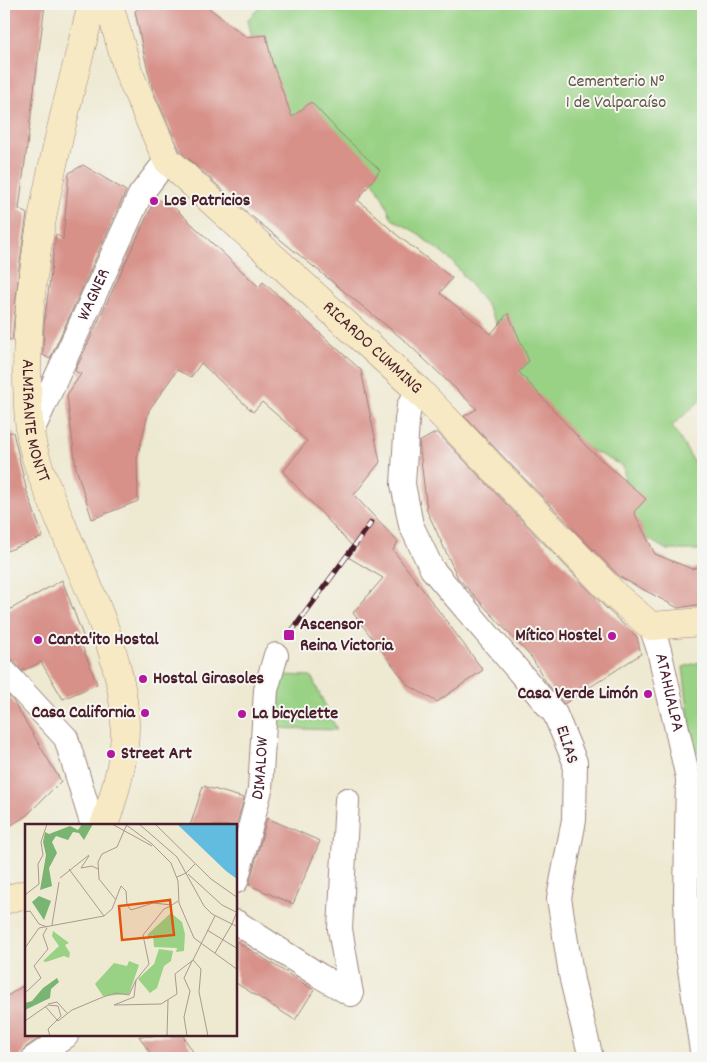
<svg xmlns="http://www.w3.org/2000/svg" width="707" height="1062" viewBox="0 0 707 1062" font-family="Dekko,sans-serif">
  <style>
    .green { fill: #99d285; stroke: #727858 }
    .building { fill: #d79189 }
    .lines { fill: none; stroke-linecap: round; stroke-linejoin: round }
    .street-casing { stroke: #9c847e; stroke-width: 26 }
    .secondary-casing { stroke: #9c847e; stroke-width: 29 }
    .street { stroke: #fff; stroke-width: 24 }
    .secondary { stroke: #f7e9c3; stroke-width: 28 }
    .rail-casing { stroke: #4a1f2b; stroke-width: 5.5 }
    .rail { stroke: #f6f6f2; stroke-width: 4; stroke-dasharray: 11; stroke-linecap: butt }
    .poi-dot { fill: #b5179e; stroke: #f6f6f2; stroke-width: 2 }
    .labels { text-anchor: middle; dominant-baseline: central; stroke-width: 4; stroke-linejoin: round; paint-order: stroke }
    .park-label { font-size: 18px; fill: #625546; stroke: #f6f6f2 }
    .poi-label { font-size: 18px; font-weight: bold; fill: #4a1f2b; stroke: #f6f6f2; text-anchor: start }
    .street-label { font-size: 18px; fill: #4a1f2b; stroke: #f6f6f2 }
    .inset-road { fill: none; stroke: #ac988f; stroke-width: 1 }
    .view { fill: #e0560e; fill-opacity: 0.15; stroke: #e0560e; stroke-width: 2.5 }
    .inset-edge { fill: none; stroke: #4a1f2b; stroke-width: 2.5 }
  </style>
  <rect width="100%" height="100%" fill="#f6f6f2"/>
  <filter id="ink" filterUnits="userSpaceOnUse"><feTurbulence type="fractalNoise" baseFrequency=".02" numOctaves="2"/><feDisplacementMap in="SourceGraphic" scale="10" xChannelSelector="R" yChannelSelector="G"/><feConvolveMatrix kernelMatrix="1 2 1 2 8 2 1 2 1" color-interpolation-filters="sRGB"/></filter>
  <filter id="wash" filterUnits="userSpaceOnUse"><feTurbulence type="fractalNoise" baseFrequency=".0096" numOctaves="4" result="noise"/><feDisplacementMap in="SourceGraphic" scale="20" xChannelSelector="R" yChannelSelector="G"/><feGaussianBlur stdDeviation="1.12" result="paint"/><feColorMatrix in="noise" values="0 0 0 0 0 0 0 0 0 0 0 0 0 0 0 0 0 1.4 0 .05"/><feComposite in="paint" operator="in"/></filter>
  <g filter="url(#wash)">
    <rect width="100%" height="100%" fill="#eee9d1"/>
    <path class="green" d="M263,4H703V398L672,426L703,476V550H667L633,530L623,466L573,441L517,391L511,351L488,307L453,262L414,231L392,219L382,196L360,160L280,119L254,49L248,19Z
      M703,661V752H693L683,667Z
      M282,675L311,676L337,730L269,728Z"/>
    <g id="blocks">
      <path class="building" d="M4,4H45L19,209L27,214L19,268L12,341L4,336Z
        M143,4H204L246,37L266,35L272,62L292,117L311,102L339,132L380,170L358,200L397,235L452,278L440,293L491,334L508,313L529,361L519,372L587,447L646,499L634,512L655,554L692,569L703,565V604L678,608L620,577L464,416L477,409L404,340L250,215L180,151L153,90L143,50L135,11Z
        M83,165L126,191L50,359L43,355L44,324L56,234L63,239L69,173Z
        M156,197L162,202L165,199L259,287L263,282L361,370L380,462L354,495L398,542L393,550L483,670L437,702L408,685L353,613L383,578L348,557L355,549L283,472L307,441L262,402L253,412L201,363L191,377L177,370L149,410L137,458L138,501L92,519L76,468L67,395L81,374L75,371Z
        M13,432L27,492L43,537L4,552V433Z
        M437,432L606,608L637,637L641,654L564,704L546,682L532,658L458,578L427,511L419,442Z
        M62,580L85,641L81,643L97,684L63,699L41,662L22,671L14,661L4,658V613Z
        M4,691L13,701L61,781L27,815L4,830Z
        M203,786L244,798L236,826H190Z
        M267,818L320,841L293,904L249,885Z
        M236,941L314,990L295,1020L236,983Z
        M26,984V1036H42L26,1047L20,1058H13L4,1045V998Z
        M139,1036H183L197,1058H153Z"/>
    </g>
  </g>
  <g filter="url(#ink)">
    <use href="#blocks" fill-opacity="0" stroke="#9c847e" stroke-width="1"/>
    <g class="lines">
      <defs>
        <g id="street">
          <path d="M419,391L409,406L407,420L403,484L411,525L432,569L555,714L575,762L574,820L559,898L572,980L591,1058"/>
          <path id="s1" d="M31,433L140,195L167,160"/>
          <path id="s2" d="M651,626L659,650L688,778L686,898L688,955L703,1058"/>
          <path d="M4,671L66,738L93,826"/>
          <path d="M347,800L340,929L351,994"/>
          <path id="s3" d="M236,881L260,790L266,690L276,655"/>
          <path d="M236,922L320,976L351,994"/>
          <path d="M34,1058L66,1036"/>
        </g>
        <g id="secondary">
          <path id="s4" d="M92,4C58,142 15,288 30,431C34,462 49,492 60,520C86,584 122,651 125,722C126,757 115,793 104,826"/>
          <path id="s5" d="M109,4L128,71L167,160L419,391L617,597L651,626L703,622"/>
          <path d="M4,900L26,894"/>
        </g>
      </defs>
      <use href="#street" class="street-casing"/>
      <use href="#secondary" class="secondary-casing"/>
      <use href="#street" class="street"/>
      <use href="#secondary" class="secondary"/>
      <defs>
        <path id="rail" d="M289,635L371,523"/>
      </defs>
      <use href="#rail" class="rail-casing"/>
      <use href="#rail" class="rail"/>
    </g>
  </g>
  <g class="poi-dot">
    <circle cx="154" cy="201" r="5"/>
    <rect x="283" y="629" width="12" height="12" rx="2.5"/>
    <circle cx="612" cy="636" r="5"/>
    <circle cx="38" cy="640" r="5"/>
    <circle cx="143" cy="679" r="5"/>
    <circle cx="648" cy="694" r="5"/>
    <circle cx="145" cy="713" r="5"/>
    <circle cx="242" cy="714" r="5"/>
    <circle cx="111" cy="754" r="5"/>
  </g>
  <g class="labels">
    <g class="park-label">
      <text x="616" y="82">Cementerio N°<tspan x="616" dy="21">1 de Valparaíso</tspan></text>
    </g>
    <g class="poi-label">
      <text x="164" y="201">Los Patricios</text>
      <text x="300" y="625">Ascensor<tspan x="300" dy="21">Reina Victoria</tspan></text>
      <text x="602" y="636" text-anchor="end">Mítico Hostel</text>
      <text x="48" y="640">Canta'ito Hostal</text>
      <text x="153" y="679">Hostal Girasoles</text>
      <text x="638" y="694" text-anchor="end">Casa Verde Limón</text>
      <text x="135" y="713" text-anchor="end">Casa California</text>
      <text x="252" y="714">La bicyclette</text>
      <text x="121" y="754">Street Art</text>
    </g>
    <g class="street-label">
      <text stroke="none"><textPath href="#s1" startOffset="152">WAGNER</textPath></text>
      <text stroke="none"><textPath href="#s5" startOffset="445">RICARDO CUMMING</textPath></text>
      <text stroke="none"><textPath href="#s4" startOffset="424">ALMIRANTE MONTT</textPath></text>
      <text stroke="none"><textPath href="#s2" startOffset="69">ATAHUALPA</textPath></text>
      <text transform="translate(566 745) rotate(72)">ELIAS</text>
      <text stroke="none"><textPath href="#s3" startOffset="116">DIMALOW</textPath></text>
    </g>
  </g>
  <g transform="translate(25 824)">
    <rect width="212" height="212" fill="#eee9d1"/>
    <path d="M146,89L157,98L160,110L159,127L151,128L152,124L129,123L128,111L122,116L123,110ZM28,107L44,119L40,121L45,129L44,134L39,132L21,138L18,137L34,122L27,112ZM134,125L148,127L146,137L139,142L132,164L125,169L113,155L129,140ZM104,137L114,141L104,170L78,172L70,160L89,139L102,142Z" fill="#99d285"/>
    <path d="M57,0H68L59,16L54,9L48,8L43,16L31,12L27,18L32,29L24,44L27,62L15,66L21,31L18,18L20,8L24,10L45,2L53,6ZM14,72L26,77L19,96L7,78ZM32,154L34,158L26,165L25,174L0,186V179L7,177L18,164Z" fill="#7ab472"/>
    <path d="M152,0H212V55L201,47Z" fill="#62bcdf"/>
    <path class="inset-road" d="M87,0L127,22M100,0L127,20L146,39L153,57L154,79L169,114L213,146M114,0L152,33L179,82L187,90L213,103M130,0L186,55L213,74M64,32L56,44L67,42L73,45M44,45L79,92M163,50L197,81L213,89M152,53L161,49L170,40M35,54L64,31M0,71L14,60L13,40L18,31L16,18L22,0M91,76L74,55L73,38L77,30L92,23L102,0M0,88L5,87L14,100L22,103M207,100L213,85M27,101L34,58M182,106L213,125M0,124L14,104L79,92L87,85L96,62L101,67L102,81L106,86L128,79L147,81L153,77M190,129L207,100M168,136L176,145L174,168L183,212M168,136L190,92M111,156L124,140L118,111L139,85L146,82M0,169L16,154L9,142L23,125L18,111L22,104M23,180L32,178L42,189M20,182L33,197M0,197L23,181L33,182L36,192L23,205L25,212M33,197L47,186L78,173L91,169L104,171L111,156L109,173L89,181L136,180L152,170L150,150L168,136M142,212L143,176M162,212L159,193L165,167L159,154L167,137"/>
    <path class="view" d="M145,76L149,111L97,116L94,82Z"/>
    <rect width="212" height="212" class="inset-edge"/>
  </g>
  <rect width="707" height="1062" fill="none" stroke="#f6f6f2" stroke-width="20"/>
</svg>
